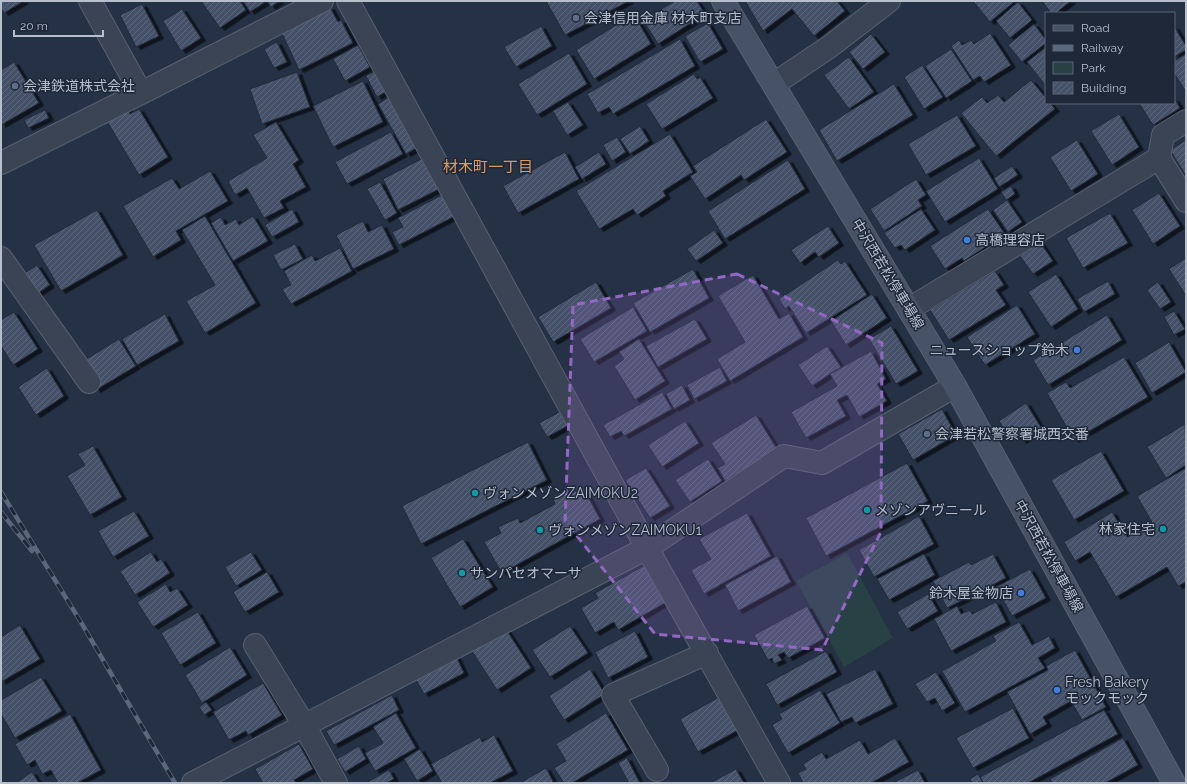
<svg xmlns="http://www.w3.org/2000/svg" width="1187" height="784" viewBox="0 0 1187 784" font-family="Raleway,'Noto Sans JP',sans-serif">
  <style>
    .green { fill: #274145 }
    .building { fill: url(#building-hatch); stroke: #202a3b; filter: url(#shadow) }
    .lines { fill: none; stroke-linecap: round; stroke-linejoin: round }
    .street-casing { stroke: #586171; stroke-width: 24 }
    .secondary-casing { stroke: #586171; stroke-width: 24 }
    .street { stroke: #3a4454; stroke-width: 22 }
    .secondary { stroke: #475267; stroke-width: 22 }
    .rail-casing { stroke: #5b677b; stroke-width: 4.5 }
    .rail { stroke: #1e2839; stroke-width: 3; stroke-dasharray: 9; stroke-linecap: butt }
    .marked { fill: #9367c5; fill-opacity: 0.2; stroke: #9367c5; stroke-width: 3; stroke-dasharray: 8 5; stroke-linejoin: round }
    .service-dot { fill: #5c6f8a; stroke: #1e2839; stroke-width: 1.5 }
    .shop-dot { fill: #3f7fe0; stroke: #1e2839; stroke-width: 1.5 }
    .culture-dot { fill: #0f9aa8; stroke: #1e2839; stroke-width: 1.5 }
    .labels { text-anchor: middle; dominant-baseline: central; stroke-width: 3; stroke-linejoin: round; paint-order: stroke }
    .poi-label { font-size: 14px; fill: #b7bfcd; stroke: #1e2839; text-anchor: start }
    .street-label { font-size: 14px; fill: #b7bfcd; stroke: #1e2839 }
    .neighbourhood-label { font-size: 15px; fill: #de9b61; stroke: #1e2839 }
  </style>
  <defs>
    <pattern id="building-hatch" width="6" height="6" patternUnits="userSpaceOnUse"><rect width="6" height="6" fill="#445167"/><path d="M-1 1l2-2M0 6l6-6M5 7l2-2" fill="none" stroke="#5d687c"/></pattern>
    <filter id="shadow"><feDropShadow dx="4.5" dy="2.5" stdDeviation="0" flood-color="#0009"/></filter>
  </defs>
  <rect width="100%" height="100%" fill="#253145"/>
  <path class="green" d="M847,553L893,638L844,667L796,581Z"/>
  <path class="building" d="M1,1H24L4,13L1,8Z
    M201,1H240L246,10L220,28Z
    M243,1H267L250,12Z
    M267,1H280L271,7Z
    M546,1H629L565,35Z
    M675,1H697L705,14L658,44L643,20Z
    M745,1H837L845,11L814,36L792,9L763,31Z
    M973,1H1015L990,22Z
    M1042,1H1071L1056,13H1051Z
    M1018,2L1032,20L1010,38L996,21Z
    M142,4L159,36L136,47L120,15Z
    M330,7L338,22L341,20L353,43L299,70L281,31Z
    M182,9L201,38L181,51L163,21Z
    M636,18L651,44L594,79L576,50L621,22L623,26Z
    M708,23L723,49L700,62L685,36Z
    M1034,24L1046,40V43L1022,62L1008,45Z
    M541,26L552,46L516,67L504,47Z
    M1174,26L1186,46V50L1174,57Z
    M990,33L1011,65L984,82L980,76L973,80L951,46L959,40L962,45L971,40L974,44Z
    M871,34L885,52L863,69L849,52Z
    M680,39L695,66L613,114L609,107L598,113L587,94Z
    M277,42L287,62L274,68L264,49Z
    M358,45L370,67L345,81L333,59Z
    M1046,47V86L1027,62Z
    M951,49L972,81L946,98L925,66Z
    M569,53L587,84L537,115L518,84Z
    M1186,54V92L1174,73V61Z
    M849,57L874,92L849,109L824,75Z
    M14,62L39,103L1,125V70Z
    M922,65L943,97L924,109L904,77Z
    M375,71L387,91L377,97L366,76Z
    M297,72L310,107L262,124L250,89Z
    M694,74L697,79L700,77L713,98L662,129L646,104Z
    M1031,80L1046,98V103H1050L1055,109L996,156L961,113L982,97L987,103L998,95L1004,102Z
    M363,81L383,122L333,147L313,106Z
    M894,84L913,115L837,161L819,130Z
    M391,96L420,146L406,154L378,104Z
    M1174,98L1180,108L1153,125L1139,103H1174Z
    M568,102L583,125L567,135L553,111Z
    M126,105L130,114L139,109L168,157L139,175L105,118Z
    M45,110L49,118L28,128L24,120Z
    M1119,114L1139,147L1112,165L1091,131Z
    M957,115L976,146L926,175L908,144Z
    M766,119L787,152L744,180L741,175L705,199L690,176L697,172L693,166Z
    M276,122L299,160L293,164L306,187L280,201L284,208L264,218L247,188L235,195L228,181L267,158L253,135Z
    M640,126L649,141L630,154L620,139Z
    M391,132L403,154L347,184L335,162Z
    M670,134L693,172L663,191L666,196L637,215L633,209L599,229L576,191Z
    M617,137L626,152L612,161L603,145Z
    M1077,140L1098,174L1071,191L1050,157Z
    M1186,140V176L1170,150Z
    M565,152L579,179L518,213L503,186Z
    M599,152L606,164L582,179L575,167Z
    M423,158L439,189L398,210L383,179Z
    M979,158L998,189L945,222L926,191Z
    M788,160L805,189L725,239L708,211Z
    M1012,166L1018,175L999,187L994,178Z
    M210,171L228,201L176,231L181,240L153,257L123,206L172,178L179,189Z
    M916,179L926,195L918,200L922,206L884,231L870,209Z
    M380,182L397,213L385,220L367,189Z
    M1011,186L1015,194L1006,200L1001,192Z
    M1159,193L1180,226L1153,244L1132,210Z
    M442,195L445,201L447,200L455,216L399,245L392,232L403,227L398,218Z
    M1007,200L1022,222L1008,232L993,210Z
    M292,209L299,222L272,237L265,225Z
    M921,209L935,230L905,250L901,245L895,248L884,233Z
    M988,209L1005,234L964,261L962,258L945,269L930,246Z
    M97,210L123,255L61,291L34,245Z
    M1110,213L1128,243L1083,268L1066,238Z
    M205,216L256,303L205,333L186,301L215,285L182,230Z
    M253,216L268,241L233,261L211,223L221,217L225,225L236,219L239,225Z
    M363,221L368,232L382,225L394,249L353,269L336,235Z
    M828,226L839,243L819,257L815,252L800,263L791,250Z
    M714,230L723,243L696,261L687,249Z
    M1040,242L1053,261L1033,274L1020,256Z
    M295,244L303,259L281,270L273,255Z
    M340,248L352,271L291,304L282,289L291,285L284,271L312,255L315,261Z
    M1186,258V296L1169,269Z
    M838,260L841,264L845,261L867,295L806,333L789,306L785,309L779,299Z
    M37,265L50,285L32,297L19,277Z
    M693,269L709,298L650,332L633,303Z
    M995,271L1004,285L996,290L1006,305L949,340L930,310Z
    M1056,274L1078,309L1051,327L1028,292Z
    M753,275L779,319L789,313L803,337L730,381L717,359L745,342L718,296Z
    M1108,281L1115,294L1084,312L1077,299Z
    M596,282L611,308L553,342L538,317Z
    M1158,282L1171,302L1160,309L1147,290Z
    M872,294L887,318L846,345L831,321Z
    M1017,305L1035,334L985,365L967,337Z
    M633,307L647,331L594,362L580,339Z
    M1174,311L1185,329L1174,335L1164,317Z
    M14,312L38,349L13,365L1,346V320Z
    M165,314L179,341L137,365L122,339Z
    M1107,315L1122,340L1048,385L1033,360Z
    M695,319L707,339L658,367L646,346Z
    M891,326L918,371L896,384L869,339Z
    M119,339L136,366L96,390L80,363Z
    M639,339L665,381L635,400L614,366L624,359L619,352Z
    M1169,342L1186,372L1152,393L1135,363Z
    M827,346L841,367L812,386L798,365Z
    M871,351L886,379L877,384L887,401L859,417L847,395L837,400L846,416L806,438L791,412L837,386L830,374Z
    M1124,357L1148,397L1074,440L1047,393L1066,382L1070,388Z
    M720,367L727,381L694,399L687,385Z
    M47,368L64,396L36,415L18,387Z
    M682,385L690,400L674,409L666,394Z
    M662,392L672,409L624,436L621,431L610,437L603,425Z
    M1026,403L1042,429L1022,441L1015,429L1008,434L999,421Z
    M942,409L956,435L913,460L898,434Z
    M563,410L571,424L547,437L539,423Z
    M756,415L777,449L725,481L718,468L725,464L711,443Z
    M685,421L699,443L662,467L648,445Z
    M1185,424L1186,465L1166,478L1147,447Z
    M528,442L547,480L421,544L402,506Z
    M93,446L122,497L90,515L67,476L85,465L78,454Z
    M1101,451L1124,491L1074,520L1051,480Z
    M708,459L722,481L690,502L675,480Z
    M907,463L928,501L826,556L806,518Z
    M646,468L670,506L650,518L625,480Z
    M1186,468V582L1178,586L1167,567L1116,597L1090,552L1075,561L1064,542L1112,512L1127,537L1152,522L1137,496Z
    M583,487L600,519L502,573L484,542L501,533L498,527L518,518L520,523L555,504L552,496L566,490L568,496Z
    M134,511L149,536L113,557L98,531Z
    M747,513L771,556L704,594L691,570L711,559L699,539Z
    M919,516L934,544L874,577L859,550Z
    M463,539L493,587L460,607L431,558Z
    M151,552L157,562L161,559L170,573L135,595L120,571Z
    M251,552L262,570L236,586L225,567Z
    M924,554L935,575L889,600L877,579Z
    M993,554L1006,578L947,608L933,581L969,562L971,565Z
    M777,556L791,582L738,611L725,585Z
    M647,564L668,601L618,630L614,622L595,633L581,608L598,598L595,593Z
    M1030,569L1046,598L1012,616L996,587Z
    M267,572L279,592L245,612L233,592Z
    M166,584L170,592L177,588L188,605L153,627L137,602Z
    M928,594L938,611L907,629L897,612Z
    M996,602L1006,622L951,651L934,619L957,606L961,614L970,610L972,614Z
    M807,606L825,638L788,658L784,652L778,655L782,660L774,664L772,658L768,660L754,635Z
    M198,612L216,643L180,665L161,633Z
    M1019,622L1032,645L1049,636L1055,648L1038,658L1045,668L965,712L942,671L996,641L993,636Z
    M20,625L40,659L1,682V637Z
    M570,626L588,653L550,677L532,650Z
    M506,629L531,668L497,690L472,651Z
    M635,631L648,657L608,678L595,652Z
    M230,647L247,675L202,703L185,675Z
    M1075,650L1106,707L1082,720L1071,701L1043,717L1047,724L1030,734L1007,692L1048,670L1046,666Z
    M826,651L837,672L777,705L766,684Z
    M456,656L464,673L424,694L415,678Z
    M590,669L605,694L564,720L549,696Z
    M875,669L893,704L855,723L852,717L841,722L826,694Z
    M936,672L955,703L942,711L935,698L927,702L915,684Z
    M41,677L62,711L15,738L1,714V700Z
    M263,683L282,715L248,735L246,731L229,740L213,712Z
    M820,690L840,723L788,753L772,725L782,719L779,714Z
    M392,695L399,710L334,745L326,731Z
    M721,696L740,729L698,752L680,719Z
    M206,702L212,710L204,715L199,707Z
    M1013,708L1029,738L973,768L956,738Z
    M1104,710L1118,734L1028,783H983L980,777Z
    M396,713L416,748L375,771L365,753L383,743L373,727Z
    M606,713L628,750L572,783H564L554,768L566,761L556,744Z
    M70,714L101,770L77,783H58L51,770L42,774L35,760L27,765L15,744Z
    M494,735L513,771L490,783H442L431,764L480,737L482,742Z
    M895,738L909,762L871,783H803L798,773L806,769L803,764L822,752L826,759L860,740L868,754Z
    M1123,738L1138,765L1105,783H1052L1050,779Z
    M299,744L313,769L294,780L296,783H263L255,769Z
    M359,746L366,759L345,772L337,759Z
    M420,749L433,771L417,781L404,759Z
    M627,758L640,783H629L618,763Z
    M546,768L553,781L551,783H520Z
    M736,769L744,783H713L712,782Z
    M389,770L394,779L386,783H366Z
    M918,770L925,783H893Z
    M32,772L39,783H16Z
    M978,774L983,782L972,783L970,779Z"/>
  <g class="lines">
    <defs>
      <path id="street" d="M348,1L647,548L779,783
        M774,84L829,47L889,1
        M141,93L322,1
        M1159,158L1186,201
        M1,163L141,93L90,1
        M1,258L89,382
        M909,309L1159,158L1163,135L1186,121
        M255,645L304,725L336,783
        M657,770L613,695L707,653
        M193,783L647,548L784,456L822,463L955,386"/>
      <path id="secondary" d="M723,1L955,386L1174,783"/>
    </defs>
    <use href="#street" class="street-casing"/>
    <use href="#secondary" class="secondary-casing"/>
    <use href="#street" class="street"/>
    <use href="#secondary" class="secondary"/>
    <defs>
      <path id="rail" d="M1,492L82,624L175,783
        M1,512L32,551"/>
    </defs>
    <use href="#rail" class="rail-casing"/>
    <use href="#rail" class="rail"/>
  </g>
  <path class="marked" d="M737,274L882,343L881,532L822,650L655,634L565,521L573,305Z"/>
  <g class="service-dot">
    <circle cx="576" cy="18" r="4"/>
    <circle cx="15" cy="86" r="4"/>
    <circle cx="927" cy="434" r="4"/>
  </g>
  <g class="shop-dot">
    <circle cx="967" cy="240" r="4"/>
    <circle cx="1077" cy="350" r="4"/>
    <circle cx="1021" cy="593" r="4"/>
    <circle cx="1057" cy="690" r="4"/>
  </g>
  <g class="culture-dot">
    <circle cx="475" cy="493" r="4"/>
    <circle cx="867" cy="510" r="4"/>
    <circle cx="1163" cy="529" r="4"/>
    <circle cx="540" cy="530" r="4"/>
    <circle cx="462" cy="573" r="4"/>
  </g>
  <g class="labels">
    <g class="poi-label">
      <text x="584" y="18">会津信用金庫 材木町支店</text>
      <text x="23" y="86">会津鉄道株式会社</text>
      <text x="975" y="240">高橋理容店</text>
      <text x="1069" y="350" text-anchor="end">ニュースショップ鈴木</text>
      <text x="935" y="434">会津若松警察署城西交番</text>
      <text x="483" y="493">ヴォンメゾンZAIMOKU2</text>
      <text x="875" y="510">メゾンアヴニール</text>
      <text x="1155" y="529" text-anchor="end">林家住宅</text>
      <text x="548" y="530">ヴォンメゾンZAIMOKU1</text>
      <text x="470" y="573">サンパセオマーサ</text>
      <text x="1013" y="593" text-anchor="end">鈴木屋金物店</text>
      <text x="1065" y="682">Fresh Bakery<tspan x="1065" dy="16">モックモック</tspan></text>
    </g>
    <g class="street-label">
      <text transform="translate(888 274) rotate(59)">中沢西若松停車場線</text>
      <text transform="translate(1049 556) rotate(61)">中沢西若松停車場線</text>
    </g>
    <g class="neighbourhood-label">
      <text x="488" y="167">材木町一丁目</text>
    </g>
  </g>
  <rect width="1187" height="784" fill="none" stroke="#b7bfcd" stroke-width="4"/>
  <rect x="1045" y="12" width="130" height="92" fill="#1e2839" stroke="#5b6474"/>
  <rect x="1053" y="25" width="20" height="6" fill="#475267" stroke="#5b6474"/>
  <text x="1081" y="32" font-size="12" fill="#b7bfcd">Road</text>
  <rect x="1053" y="45" width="20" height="6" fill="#5b677b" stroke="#5b6474"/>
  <text x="1081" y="52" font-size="12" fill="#b7bfcd">Railway</text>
  <rect x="1053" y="62" width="20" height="12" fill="#274145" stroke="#5b6474"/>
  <text x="1081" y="72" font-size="12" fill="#b7bfcd">Park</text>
  <rect x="1053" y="82" width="20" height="12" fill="url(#building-hatch)" stroke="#5b6474"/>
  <text x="1081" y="92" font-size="12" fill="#b7bfcd">Building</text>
  <path d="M14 30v6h89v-6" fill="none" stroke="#b7bfcd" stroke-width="2"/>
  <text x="20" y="30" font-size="12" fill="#b7bfcd" stroke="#1e2839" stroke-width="3" paint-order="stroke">20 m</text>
</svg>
